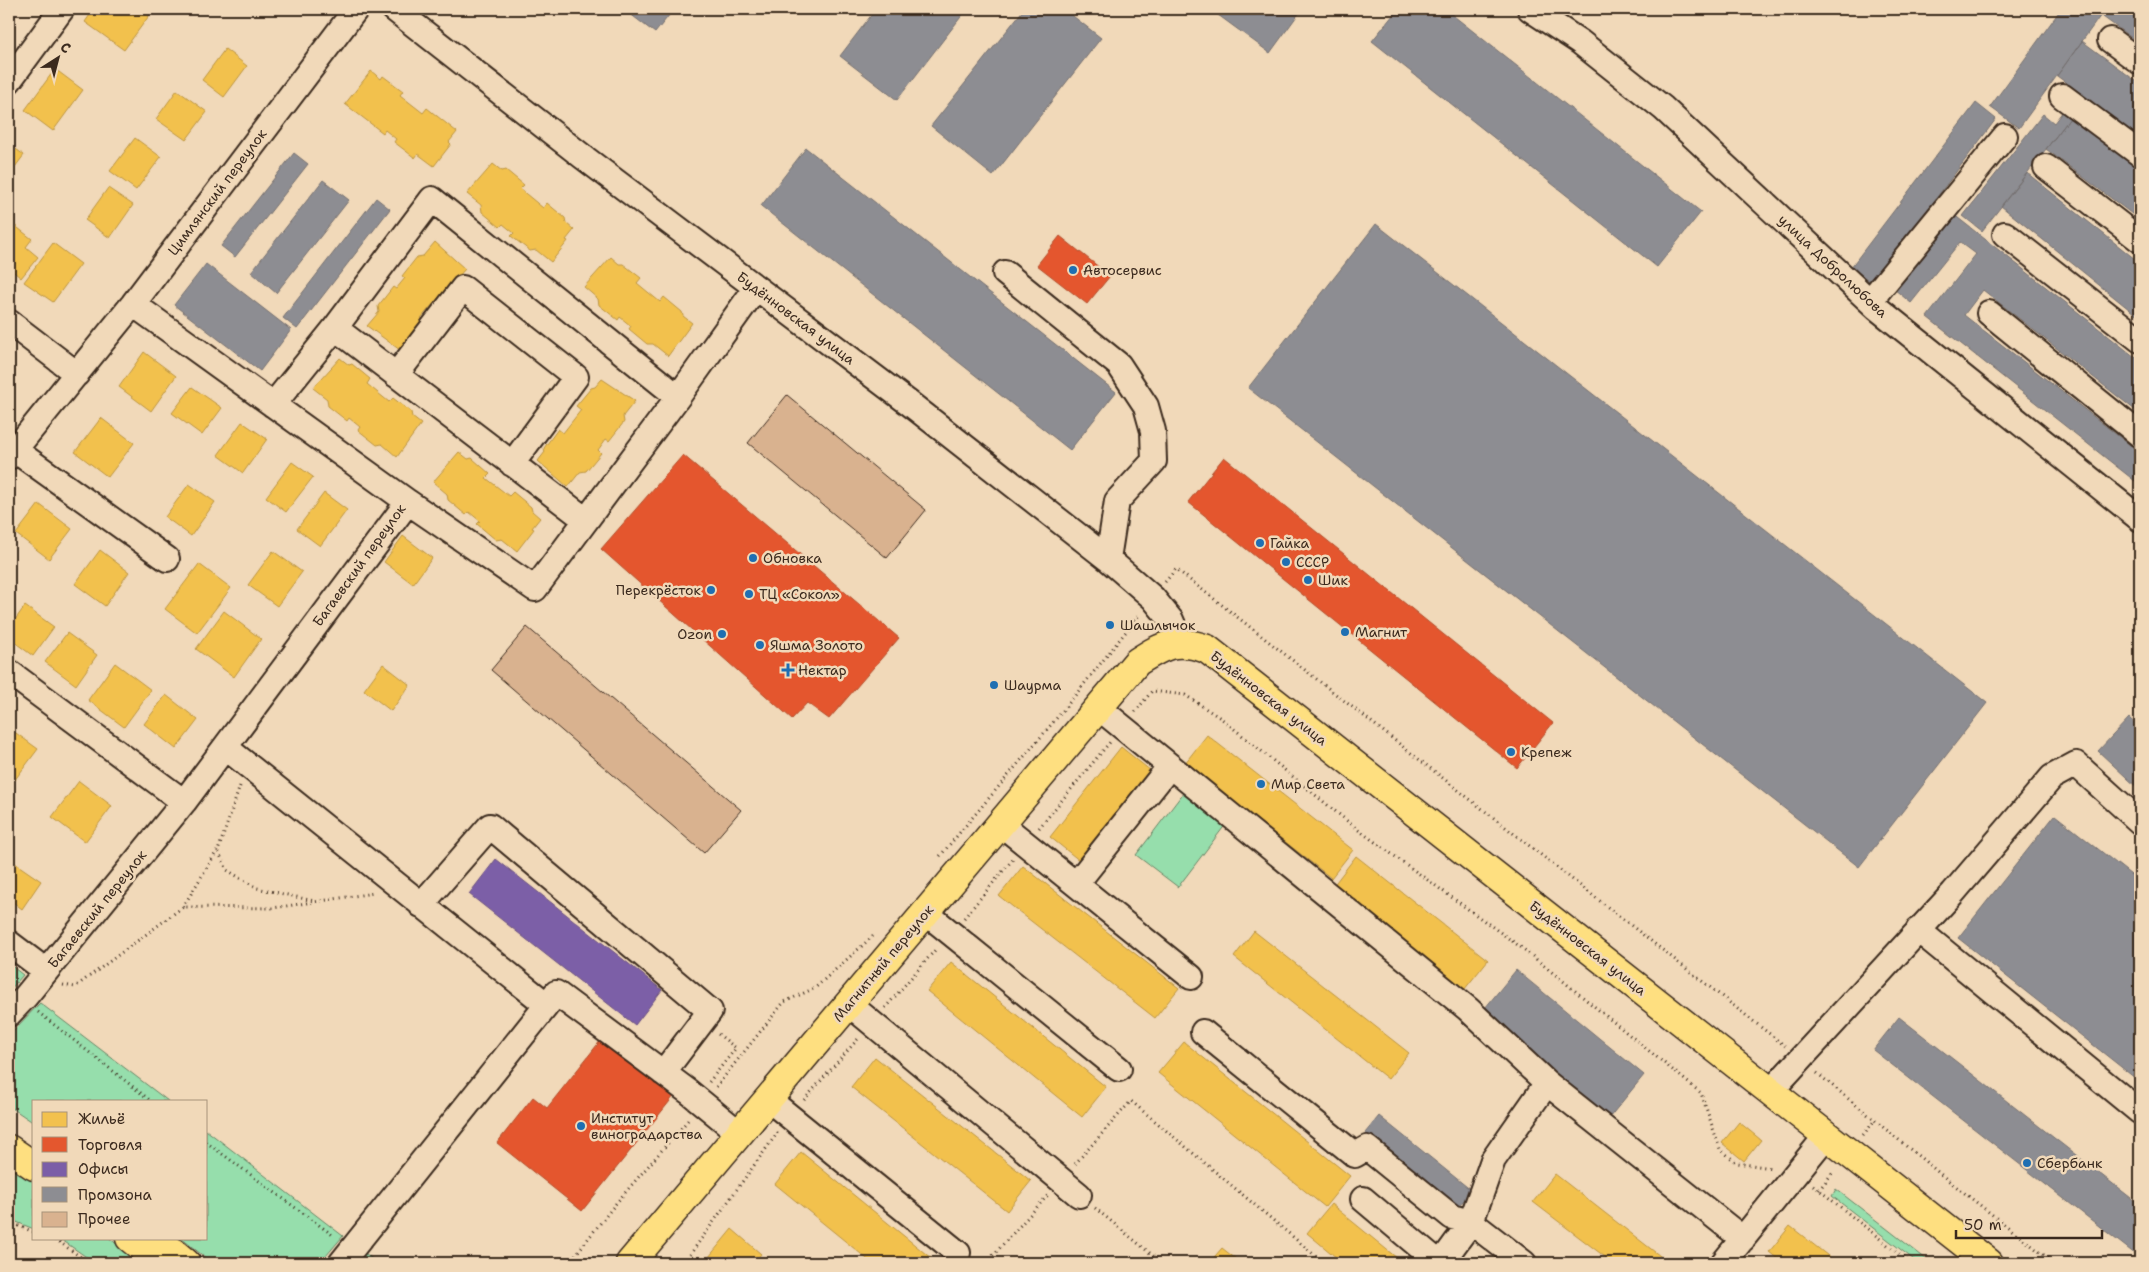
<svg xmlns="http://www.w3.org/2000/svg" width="2149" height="1272" viewBox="0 0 2149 1272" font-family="'Shantell Sans',sans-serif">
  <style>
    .green { fill: #96deac; stroke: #688465 }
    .homes { fill: #f2c14e; stroke: #bb9440 }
    .shops { fill: #e4572e; stroke: #b14a29 }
    .offices { fill: #7b5ea7; stroke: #684e7e }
    .industry { fill: #8d8d92; stroke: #746f6f }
    .building { fill: #d9b28f; stroke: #3b2a1e }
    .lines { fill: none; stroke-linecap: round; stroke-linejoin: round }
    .minor-casing { stroke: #3b2a1e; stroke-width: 28 }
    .major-casing { stroke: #3b2a1e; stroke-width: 31 }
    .path { stroke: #3b2a1e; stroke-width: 3; stroke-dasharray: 1 4; stroke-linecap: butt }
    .minor { stroke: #f1d9b9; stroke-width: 24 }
    .major { stroke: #fedf80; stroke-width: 28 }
    .poi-dot { fill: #1f6fb2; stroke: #f1d9b9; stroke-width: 2 }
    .labels { text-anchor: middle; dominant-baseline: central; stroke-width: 5; stroke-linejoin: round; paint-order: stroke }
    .street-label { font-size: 14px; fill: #3b2a1e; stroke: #f1d9b9 }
    .poi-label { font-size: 14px; fill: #3b2a1e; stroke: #f1d9b9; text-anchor: start }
  </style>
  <rect width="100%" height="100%" fill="#f1d9b9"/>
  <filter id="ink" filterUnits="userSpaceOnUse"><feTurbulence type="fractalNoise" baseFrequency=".02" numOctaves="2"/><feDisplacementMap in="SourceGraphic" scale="10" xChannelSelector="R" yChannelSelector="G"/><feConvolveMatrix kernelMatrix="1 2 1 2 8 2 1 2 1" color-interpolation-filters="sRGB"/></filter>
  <g filter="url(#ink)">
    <path class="green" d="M1184,792L1226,824L1178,887L1136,855Z
      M9,964L23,975L9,991Z
      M40,1003L168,1101H34V1123L9,1106V1035Z
      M206,1130L343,1236L320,1263H212L181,1238H206Z
      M9,1164L34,1180V1229L9,1219Z
      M1836,1189L1931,1263H1918L1832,1196Z
      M59,1238H109L141,1263H95Z
      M362,1251L378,1263H352Z"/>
    <path class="homes" d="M94,9H154L124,50L85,22Z
      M225,49L247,66L224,97L202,80Z
      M55,69L83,90L53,131L25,110Z
      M371,71L381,79L383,76L403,91L400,95L423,113L427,108L457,132L449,142L451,144L434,166L418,154L415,158L394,142L396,139L385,130L383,133L345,104Z
      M177,90L207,112L186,140L156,119Z
      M135,138L161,157L136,190L110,171Z
      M9,144L24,155L9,175Z
      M493,164L502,171L506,170L524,185L520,189L543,208L547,203L565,218L566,223L574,230L566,240L568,241L551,262L536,250L530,251L511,236L514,233L503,224L500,227L482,212L481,205L467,194Z
      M108,188L133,205L110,238L85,220Z
      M9,221L32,239L26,247L38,257L21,278L9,268Z
      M435,242L465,269L458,277L459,281L444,299L440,296L421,318L426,322L411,341H407L400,350L367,326L379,312L378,306L393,287L396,289L405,278L402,276L417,257L423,256Z
      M53,243L81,264L53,302L24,282Z
      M611,257L619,264H623L641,278L637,283L660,302L664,297L682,312L683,316L692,323L668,356L653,344H647L629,329L631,326L620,317L618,320L599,305L598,299L584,287Z
      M144,352L176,376L151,411L119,387Z
      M340,358L349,365L352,364L370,379L367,384L389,402L393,398L411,412L412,417L421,424L397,457L382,444L377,445L358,430L360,427L349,418L347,421L328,406L327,399L313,388Z
      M9,367L15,371L9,379Z
      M602,379L635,401L623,416L624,422L609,441L606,439L598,450L601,453L586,471L580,472L568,487L538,461L545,452L544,448L558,429L563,433L581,410L576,406L591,388L595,387Z
      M192,387L222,408L202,435L172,413Z
      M101,418L134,443L108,477L75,452Z
      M242,422L267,439L243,473L218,455Z
      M459,452L468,459L472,458L490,474L486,478L509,496L513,492L531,507L532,511L540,518L532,528L534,529L517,551L502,539L496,540L477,524L480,521L469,512L466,515L448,500L447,494L433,482Z
      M292,462L313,477L286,512L266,497Z
      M189,484L215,502L191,536L165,517Z
      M324,493L347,510L320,546L297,529Z
      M39,504L72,529L49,559L16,534Z
      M403,536L432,558L413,584L384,562Z
      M100,550L129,572L105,606L75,584Z
      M273,551L302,572L277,606L248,585Z
      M199,564L231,588L197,633L165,609Z
      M25,606L54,627L33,656L9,638V628Z
      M224,611L261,639L234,677L196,649Z
      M67,633L97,655L76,685L45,662Z
      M115,663L151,690L124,727L88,700Z
      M383,664L410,685L391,711L364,690Z
      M166,695L198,720L176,749L144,724Z
      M9,728L38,749L14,781L9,777Z
      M1207,735L1353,850L1331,878L1185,763Z
      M1121,747L1151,771L1080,861L1050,837Z
      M79,781L112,806L85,842L52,817Z
      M1356,856L1488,960L1464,990L1333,886Z
      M9,859L41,881L22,909L9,899Z
      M1023,866L1179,988L1155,1018L999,896Z
      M1254,931L1409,1053L1388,1079L1234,957Z
      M951,962L1106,1087L1082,1117L927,991Z
      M1184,1042L1350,1176L1325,1207L1158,1073Z
      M875,1057L1031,1181L1007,1211L851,1087Z
      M1739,1122L1761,1140L1744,1161L1722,1143Z
      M801,1152L937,1263H872L775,1184Z
      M1555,1174L1669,1263H1613L1533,1202Z
      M1331,1204L1403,1263H1343L1307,1233Z
      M1790,1226L1837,1263H1783L1769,1252Z
      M732,1229L761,1254L754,1263H704Z
      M1222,1248L1241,1263H1209Z
      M1496,1257L1503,1263H1491Z"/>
    <path class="shops" d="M1060,236L1110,276L1087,304L1037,265Z
      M683,455L899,638L829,719L807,703L792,719L601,549Z
      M1224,457L1553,723L1517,768L1188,502Z
      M601,1040L674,1096L582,1211L497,1143L533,1097L547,1108Z"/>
    <path class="offices" d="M496,859L662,990L635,1025L469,894Z"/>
    <path class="industry" d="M631,9H674L655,33L629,13Z
      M876,9H967L897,100L840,56Z
      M1024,9H1064L1101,38L993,176L931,126Z
      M1217,9H1302L1270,53L1214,12Z
      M1398,9H1445L1701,212L1657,267L1372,41Z
      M2061,9H2092L2101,15L2019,128L1990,107Z
      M2092,9H2126L2140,19V44Z
      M2082,41L2140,84V137L2057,76Z
      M1976,103L1996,119L1872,283L1851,267Z
      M2063,111L2071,117L1982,231L1963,216L2043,114L2054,123Z
      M2071,117L2140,170V220L2046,149Z
      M806,148L1116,392L1070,450L761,206Z
      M294,153L308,164L235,257L221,246Z
      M2027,173L2140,263V318L2001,206Z
      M323,180L349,200L276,293L251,272Z
      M376,198L390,209L297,329L283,318Z
      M1953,214L2140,361V414L1983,290L1964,315L2140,453V485L1927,317L1976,254L1960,242L1911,303L1894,289Z
      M1376,224L1987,703L1859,867L1248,388Z
      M206,264L291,330L260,371L174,305Z
      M2129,718L2140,728V790L2098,751Z
      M2055,815L2140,882V1082L1958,938Z
      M1516,970L1644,1075L1609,1118L1481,1013Z
      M1899,1017L2140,1205V1258L1873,1050Z
      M1379,1116L1472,1191L1458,1207L1365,1133Z"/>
    <path class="building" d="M787,395L926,510L887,558L748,443Z
      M527,627L741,810L704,853L491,670Z"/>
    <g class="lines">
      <defs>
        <path id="minor" d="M394,9L582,156L909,403L1108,559L1153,598L1171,620L1181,643
          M1530,9L1580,42L1663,108L1877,308L2140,519
          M2110,40L2140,62
          M9,81L62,9
          M2062,96L2140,154
          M2046,167L2140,240
          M2005,234L2140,340
          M1005,273L1119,365L1146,406L1153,431L1154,461L1117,501L1108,559
          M1870,301L2005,136
          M133,304L408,502L535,589L678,397L756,288
          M1989,313L2140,435
          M9,322L77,374
          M335,328L432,199L678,397
          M396,375L463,288L576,377L512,464
          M273,405L335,328L586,520
          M9,446L167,559
          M9,457L133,304L356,9
          M9,672L184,802
          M1099,708L1468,1009L1547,1083
          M225,747L547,1005L341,1263
          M1001,824L1191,977
          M1076,884L1170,766
          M421,905L490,826L710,1011L663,1073
          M926,913L1119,1069
          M1918,930L2140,1112
          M9,943L46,971
          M849,1004L1079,1195
          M547,1005L556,993L689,1092L739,1133
          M9,1014L26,996L184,802L408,502
          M1203,1032L1355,1155L1367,1148L1452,1217L1471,1222L1441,1263
          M1771,1091L1953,893L2052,777L2076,764L2140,822
          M768,1099L958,1253
          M1363,1199L1439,1263
          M1524,1263L1471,1222L1493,1160L1547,1083L1743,1239
          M1723,1263L1827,1135"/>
        <path id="major" d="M9,1149L34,1166
          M130,1238L161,1263
          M156,1238L186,1263
          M630,1263L1137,662C1164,645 1175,638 1207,649L1989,1263"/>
      </defs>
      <use href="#minor" class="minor-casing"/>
      <use href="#major" class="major-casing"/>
      <path class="path" d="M1165,582L1176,569L1785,1046
        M1135,712L1152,691L1185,695L1222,719L1357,829L1526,951L1701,1093L1720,1149L1737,1163L1772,1168
        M240,786L218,851L227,870L257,888L314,901
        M1039,828L1110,742
        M940,856L1061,713L1140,614
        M183,907L217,851
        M964,918L1013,859
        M63,985L75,987L183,907L273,908L374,893
        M885,1008L936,949
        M38,1012L151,1101
        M1817,1073L1944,1177L2054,1263
        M709,1082L736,1048L718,1034
        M716,1087L784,1002L815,988L873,936
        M804,1100L858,1039
        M1863,1135L1875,1120
        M206,1142L334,1236
        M1075,1164L1131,1101L1324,1263
        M1813,1185L1910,1263
        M1819,1190L1834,1171
        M1095,1208L1162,1263
        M9,1222L34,1232
        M50,1238L58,1241L89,1263
        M569,1263L617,1202L689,1119
        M684,1263L778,1132
        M986,1263L1048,1195"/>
      <use href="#minor" class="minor"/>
      <use href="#major" class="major"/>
    </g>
  </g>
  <g class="poi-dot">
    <circle cx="1073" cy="270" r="5"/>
    <circle cx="1260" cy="543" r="5"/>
    <circle cx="753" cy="558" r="5"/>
    <circle cx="1286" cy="562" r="5"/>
    <circle cx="1308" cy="580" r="5"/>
    <circle cx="711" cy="590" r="5"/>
    <circle cx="749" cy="594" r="5"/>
    <circle cx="1110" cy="625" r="5"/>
    <circle cx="1345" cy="632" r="5"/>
    <circle cx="722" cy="634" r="5"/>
    <circle cx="760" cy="645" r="5"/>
    <path d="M785.5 662.5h5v5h5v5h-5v5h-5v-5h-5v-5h5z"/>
    <circle cx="994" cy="685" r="5"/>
    <circle cx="1511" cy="752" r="5"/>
    <circle cx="1261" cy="784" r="5"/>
    <circle cx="581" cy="1126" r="5"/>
    <circle cx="2027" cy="1163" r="5"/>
  </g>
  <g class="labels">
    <g class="street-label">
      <text transform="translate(217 192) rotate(-53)">Цимлянский переулок</text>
      <text transform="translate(1833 266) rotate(43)">улица Добролюбова</text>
      <text transform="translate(796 318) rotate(37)">Будённовская улица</text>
      <text transform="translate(359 565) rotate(-54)">Багаевский переулок</text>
      <text transform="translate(1269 698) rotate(38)">Будённовская улица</text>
      <text transform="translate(97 909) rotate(-51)">Багаевский переулок</text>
      <text transform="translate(1588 948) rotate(38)">Будённовская улица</text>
      <text transform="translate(883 963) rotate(-50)">Магнитный переулок</text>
    </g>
    <g class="poi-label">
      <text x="1083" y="270">Автосервис</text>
      <text x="1270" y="543">Гайка</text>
      <text x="763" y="558">Обновка</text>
      <text x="1296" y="562">СССР</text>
      <text x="1318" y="580">Шик</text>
      <text x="701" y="590" text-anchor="end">Перекрёсток</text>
      <text x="759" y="594">ТЦ «Сокол»</text>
      <text x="1120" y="625">Шашлычок</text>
      <text x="1355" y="632">Магнит</text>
      <text x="712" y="634" text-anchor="end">Ozon</text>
      <text x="770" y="645">Яшма Золото</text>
      <text x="798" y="670">Нектар</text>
      <text x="1004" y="685">Шаурма</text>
      <text x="1521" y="752">Крепеж</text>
      <text x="1271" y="784">Мир Света</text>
      <text x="591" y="1118">Институт<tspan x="591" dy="16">виноградарства</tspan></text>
      <text x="2037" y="1163">Сбербанк</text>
    </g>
  </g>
  <rect width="2149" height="1272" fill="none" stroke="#f1d9b9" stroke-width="30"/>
  <rect x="15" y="15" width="2119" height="1242" fill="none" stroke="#3b2a1e" stroke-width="2" filter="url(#ink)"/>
  <rect x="32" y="1100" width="175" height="140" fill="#f1d9b9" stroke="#a8937b"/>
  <rect x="42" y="1112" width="25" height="15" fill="#f2c14e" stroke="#a8937b"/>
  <text x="78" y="1124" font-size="15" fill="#3b2a1e">Жильё</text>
  <rect x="42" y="1137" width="25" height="15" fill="#e4572e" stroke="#a8937b"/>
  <text x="78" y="1150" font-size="15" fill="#3b2a1e">Торговля</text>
  <rect x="42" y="1162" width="25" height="15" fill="#7b5ea7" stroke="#a8937b"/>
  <text x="78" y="1174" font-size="15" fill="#3b2a1e">Офисы</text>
  <rect x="42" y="1187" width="25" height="15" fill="#8d8d92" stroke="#a8937b"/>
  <text x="78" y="1200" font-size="15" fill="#3b2a1e">Промзона</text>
  <rect x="42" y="1212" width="25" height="15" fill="#d9b28f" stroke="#a8937b"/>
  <text x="78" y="1224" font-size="15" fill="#3b2a1e">Прочее</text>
  <g transform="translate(58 58) rotate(36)" stroke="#f1d9b9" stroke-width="4" paint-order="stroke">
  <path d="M0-4L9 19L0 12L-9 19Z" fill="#3b2a1e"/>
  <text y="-8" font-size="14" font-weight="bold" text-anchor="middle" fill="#3b2a1e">С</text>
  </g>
  <path d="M1956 1230v8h146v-8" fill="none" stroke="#3b2a1e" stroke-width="2.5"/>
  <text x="1964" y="1230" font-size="15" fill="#3b2a1e" stroke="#f1d9b9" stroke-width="4" paint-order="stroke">50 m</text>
</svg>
